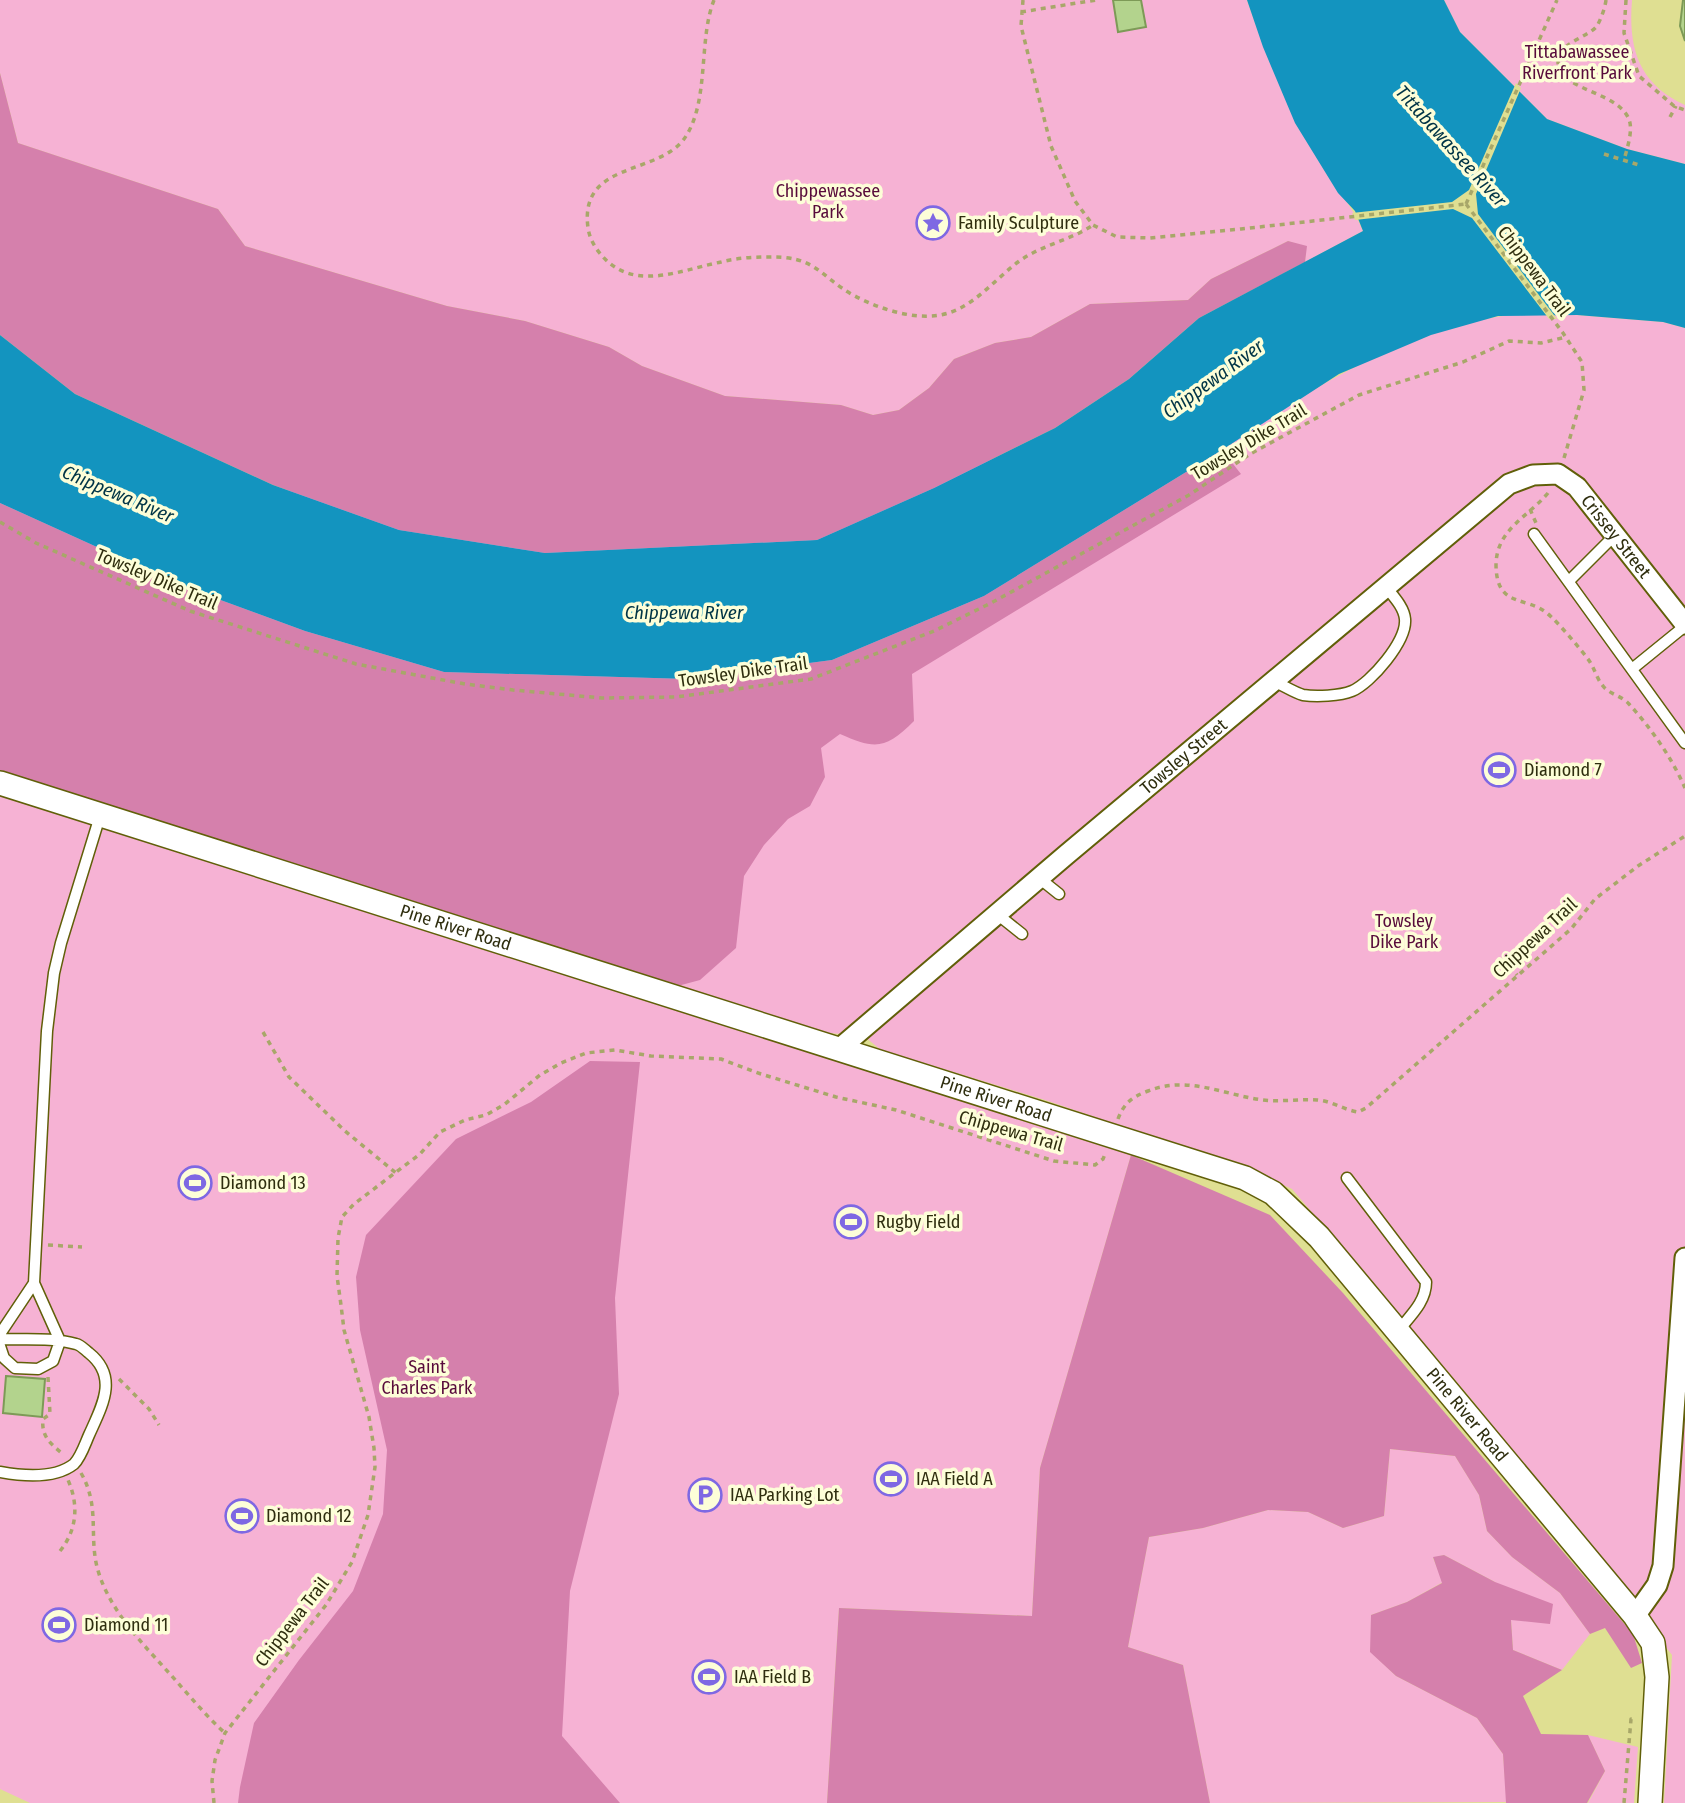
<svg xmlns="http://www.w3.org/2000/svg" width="1685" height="1803" viewBox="0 0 1685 1803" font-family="'Fira Sans Condensed',sans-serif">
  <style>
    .green { fill: #f6b2d4 }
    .forest { fill: #d580ac }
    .water { fill: #1394bf }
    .pier { fill: #dfdf92 }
    .building { fill: #b3d38d; stroke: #7d9a57; stroke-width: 2 }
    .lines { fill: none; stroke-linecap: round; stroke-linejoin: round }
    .service-casing { stroke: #615f09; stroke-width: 13 }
    .minor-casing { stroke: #615f09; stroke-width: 23 }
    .tertiary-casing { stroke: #615f09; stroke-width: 26 }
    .path { stroke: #a8a769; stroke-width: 3.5; stroke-dasharray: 5 5; stroke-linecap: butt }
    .service { stroke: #fff; stroke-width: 10 }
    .minor { stroke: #fff; stroke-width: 19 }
    .tertiary { stroke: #fff; stroke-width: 23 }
    .labels { text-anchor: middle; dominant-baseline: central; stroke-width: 7; stroke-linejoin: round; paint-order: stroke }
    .park-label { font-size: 18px; fill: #580b3b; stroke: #fdfed8 }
    .poi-label { font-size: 18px; fill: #2f2e0f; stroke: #fdfed8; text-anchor: start }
    .street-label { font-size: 18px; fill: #2f2e0f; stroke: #fdfed8 }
    .water-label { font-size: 19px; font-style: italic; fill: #003446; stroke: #fdfed8 }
  </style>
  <rect width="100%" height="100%" fill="#dfdf92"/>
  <path class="green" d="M0,0H1247C1266,56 1291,112 1320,163C1334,187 1353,206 1363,231L1305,262L1306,247L1288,241L1211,279L1188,300L1090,304L1031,337L995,343L954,359L929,388L899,410L873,415L841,405L725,396L642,366L609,347L525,321L447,306L245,246L218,209L18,143L0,73Z
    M1444,0H1632C1628,49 1639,84 1685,105V164L1627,149L1547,119L1460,32Z
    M1577,315L1663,322L1685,328V1803H1664L1672,1655L1472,1400L1292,1189L1250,1170L1045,1100L881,1050L854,1028L842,1034L827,1033L0,771V503L1222,450C1304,391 1396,336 1496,317C1522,312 1551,315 1577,315Z
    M0,795L1131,1155L1040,1468L1032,1616L839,1608L827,1803H30L0,1789Z
    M1390,1449L1455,1456L1479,1495L1487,1531L1512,1557L1560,1593L1590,1634L1562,1670L1513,1650L1511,1620L1495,1582L1444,1555L1433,1558L1443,1582L1407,1602L1371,1615V1652L1396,1676L1477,1718L1503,1754L1507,1802L1210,1803L1183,1665L1128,1647L1149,1537L1203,1528L1268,1510L1308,1512L1343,1528L1384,1516Z
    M1588,1735L1638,1747L1634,1803H1588L1605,1771Z"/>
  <path class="forest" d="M0,73L18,143L218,209L245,246L447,306L525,321L609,347L642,366L725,396L841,405L873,415L899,410L929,388L954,359L995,343L1031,337L1090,304L1188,300L1211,279L1288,241L1307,246L1305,262L1199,318L1129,379L1055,428L934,488L817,540L545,553L399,530L273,485L75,394L0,335Z
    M1222,450L1241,474L912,674L914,721C886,749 876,750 840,734L821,748L825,777L810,806L788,819L764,845L744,876L736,948L700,980L674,987L0,771V503L185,587L305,631L444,672L688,679L832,660L984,596Z
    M590,1061L640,1062L615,1298L619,1394L570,1591L562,1736L620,1803H238L240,1787L254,1723L299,1660L353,1591L383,1514L387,1450L360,1330L356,1277L366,1235L456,1139L531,1102Z
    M1131,1155L1270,1215L1343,1293L1633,1634L1642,1663L1631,1668L1605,1628L1590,1634L1560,1593L1512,1557L1487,1531L1479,1495L1455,1456L1390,1449L1384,1516L1343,1528L1308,1512L1268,1510L1203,1528L1149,1537L1128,1647L1183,1665L1210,1803H827L839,1608L1032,1616L1040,1468Z
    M1444,1555L1495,1582L1553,1604L1550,1624L1511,1620L1513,1650L1562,1670L1523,1696L1541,1734L1588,1735L1605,1771L1587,1803H1506L1503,1754L1477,1718L1396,1676L1370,1652L1371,1615L1407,1602L1442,1583L1433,1557Z"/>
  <path class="water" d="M1247,0H1444L1460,32L1547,119L1627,149L1685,164V328L1663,322L1577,315L1498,316L1431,335L1339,374L1222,450L984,596L832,660L688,679L444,672L305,631L185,587L0,503V335L75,394L273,485L399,530L545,553L817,540L934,488L1055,428L1129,379L1199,318L1363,231L1355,211L1338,193L1295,123L1263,47Z"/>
  <path class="pier" d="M1516,83L1521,88L1476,194L1478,214L1557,319H1549L1472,218L1453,209L1355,220L1352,213L1452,202L1469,190Z"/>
  <path class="building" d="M1113,0H1141L1146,27L1118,32Z
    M1683,0H1685V41L1680,26Z
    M6,1376L45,1379L42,1417L3,1413Z"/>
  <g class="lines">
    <defs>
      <path id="service" d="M1534,534L1685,743
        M1569,581L1614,536
        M1632,669L1685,626
        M1273,681C1283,685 1293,692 1303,695C1316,697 1340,696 1352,691C1371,683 1407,641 1405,619C1404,607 1393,596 1386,587
        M1039,878L1059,894
        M997,914L1022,934
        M1347,1178L1426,1282C1426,1302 1410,1316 1398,1331
        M0,1334L34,1283
        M0,1339C24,1340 53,1337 76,1344C81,1345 85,1350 89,1353C119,1377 102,1406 89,1435C85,1444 81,1457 74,1464C55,1479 22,1476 0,1472
        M0,1346L4,1358L15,1368L38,1369L53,1361L60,1341L34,1283L47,1031L54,973L61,943L100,816"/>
      <g id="minor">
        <path id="s1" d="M839,1049L1066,855L1509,484L1533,475L1558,474L1577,487L1685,624"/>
        <path d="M1635,1616L1657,1585L1663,1566L1685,1258"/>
      </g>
      <g id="tertiary">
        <path id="s2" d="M0,783L1207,1166L1245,1178L1273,1193L1319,1237L1635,1616L1653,1643L1657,1677L1650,1803"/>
      </g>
    </defs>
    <use href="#service" class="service-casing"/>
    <use href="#minor" class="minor-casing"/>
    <use href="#tertiary" class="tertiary-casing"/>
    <path class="path" d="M714,0C698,40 710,103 684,139C656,176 579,161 588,228C590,241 597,251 606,260C638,291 684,269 721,262C736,258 753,257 769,257C816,256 818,275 853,295C877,308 912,320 940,315C971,310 993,281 1018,262C1041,245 1069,241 1093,225
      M1023,0L1021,26L1051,146L1075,201L1093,225L1117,237L1150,238L1241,229L1466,204
      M1606,0C1605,8 1601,19 1597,26C1587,38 1558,43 1558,62C1559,92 1623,91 1630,123C1632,134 1627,149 1624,160
      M1626,0L1624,33L1639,76L1674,106L1685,110
      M1021,12L1096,0
      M1670,117L1676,106
      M1604,154L1642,166
      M1466,204L1563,333L1582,362L1584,390L1564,458
      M1466,204L1557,0
      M1548,493C1528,517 1497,529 1496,564C1496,609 1526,595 1548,614C1556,620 1585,654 1590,662C1595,670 1597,679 1603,686C1609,694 1622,696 1629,704C1651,728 1672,758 1685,788
      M1530,509L1536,523
      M0,522L36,543L190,611L356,664L465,684L513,690L602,698L676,697L811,679L934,631L991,603L1189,495L1250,454L1359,395L1463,362L1509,341L1541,343L1566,337
      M1510,966L1517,975
      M263,1032L289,1077L345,1131L396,1173
      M1118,1119C1124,1103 1132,1097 1148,1091C1188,1075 1224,1095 1263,1100C1281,1102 1299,1099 1317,1100C1332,1101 1344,1110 1358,1112L1366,1108L1571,929L1595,899L1638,866L1685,836
      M48,1245L82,1247
      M48,1377L50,1414L43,1419C41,1437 51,1444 64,1455
      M119,1379L149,1409L159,1425
      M81,1473C100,1506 89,1534 97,1567C108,1609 142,1643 170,1674C188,1694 205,1715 225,1733
      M60,1551C77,1530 79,1505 68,1480
      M214,1803L212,1781L215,1760L225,1733L326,1605L352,1562L368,1515L375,1467L374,1448L369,1417L344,1330L341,1305L337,1276L338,1238L342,1217L354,1204L420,1154L440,1132L465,1120L486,1115L505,1104L540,1075L561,1063L586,1053L615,1050L651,1056L721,1059L761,1074L836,1097L896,1110L1054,1161L1095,1165L1103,1159L1106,1152
      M1624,1803L1631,1719H1636"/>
    <use href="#service" class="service"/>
    <use href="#minor" class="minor"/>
    <use href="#tertiary" class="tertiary"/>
  </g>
  <defs>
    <symbol id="sight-ring" viewBox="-11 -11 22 22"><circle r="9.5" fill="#fdfed8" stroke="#7e68e3" stroke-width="1.5"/><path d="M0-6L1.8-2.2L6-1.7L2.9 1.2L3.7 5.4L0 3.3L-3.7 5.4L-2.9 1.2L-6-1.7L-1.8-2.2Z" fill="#7e68e3"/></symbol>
    <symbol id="stadium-ring" viewBox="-11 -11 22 22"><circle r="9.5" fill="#fdfed8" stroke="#7e68e3" stroke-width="1.5"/><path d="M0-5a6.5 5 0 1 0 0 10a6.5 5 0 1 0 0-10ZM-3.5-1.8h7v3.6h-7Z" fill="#7e68e3"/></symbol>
    <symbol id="parking-ring" viewBox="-11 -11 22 22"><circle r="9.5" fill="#fdfed8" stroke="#7e68e3" stroke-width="1.5"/><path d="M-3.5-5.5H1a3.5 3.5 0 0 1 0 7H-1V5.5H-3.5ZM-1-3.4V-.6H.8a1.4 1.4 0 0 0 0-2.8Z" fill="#7e68e3"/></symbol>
  </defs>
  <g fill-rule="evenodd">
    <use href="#sight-ring" x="914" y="204" width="38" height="38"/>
    <use href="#stadium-ring" x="1480" y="751" width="38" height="38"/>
    <use href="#stadium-ring" x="176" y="1164" width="38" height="38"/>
    <use href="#stadium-ring" x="832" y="1203" width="38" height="38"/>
    <use href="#stadium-ring" x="872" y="1460" width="38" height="38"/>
    <use href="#parking-ring" x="686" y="1476" width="38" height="38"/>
    <use href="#stadium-ring" x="223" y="1497" width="38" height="38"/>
    <use href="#stadium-ring" x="40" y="1606" width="38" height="38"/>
    <use href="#stadium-ring" x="690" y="1658" width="38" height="38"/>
  </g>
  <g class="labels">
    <g class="park-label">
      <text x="1577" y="52">Tittabawassee<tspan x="1577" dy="21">Riverfront Park</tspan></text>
      <text x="828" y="191">Chippewassee<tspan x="828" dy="21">Park</tspan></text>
      <text x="1404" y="921">Towsley<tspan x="1404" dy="21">Dike Park</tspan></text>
      <text x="427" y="1367">Saint<tspan x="427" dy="21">Charles Park</tspan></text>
    </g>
    <g class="poi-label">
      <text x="958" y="223">Family Sculpture</text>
      <text x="1524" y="770">Diamond 7</text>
      <text x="220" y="1183">Diamond 13</text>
      <text x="876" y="1222">Rugby Field</text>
      <text x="916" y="1479">IAA Field A</text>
      <text x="730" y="1495">IAA Parking Lot</text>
      <text x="266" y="1516">Diamond 12</text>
      <text x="84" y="1625">Diamond 11</text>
      <text x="734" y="1677">IAA Field B</text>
    </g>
    <g class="street-label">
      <text transform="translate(1534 271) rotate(53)">Chippewa Trail</text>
      <text transform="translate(1249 442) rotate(-31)">Towsley Dike Trail</text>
      <text stroke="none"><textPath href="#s1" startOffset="1013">Crissey Street</textPath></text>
      <text transform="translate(157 579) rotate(23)">Towsley Dike Trail</text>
      <text transform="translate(743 672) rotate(-8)">Towsley Dike Trail</text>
      <text stroke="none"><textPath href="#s1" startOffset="452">Towsley Street</textPath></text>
      <text stroke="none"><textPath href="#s2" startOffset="478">Pine River Road</textPath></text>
      <text transform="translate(1535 938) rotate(-43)">Chippewa Trail</text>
      <text stroke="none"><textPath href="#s2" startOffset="1045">Pine River Road</textPath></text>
      <text transform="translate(1011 1131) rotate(16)">Chippewa Trail</text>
      <text stroke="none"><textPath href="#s2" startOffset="1633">Pine River Road</textPath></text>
      <text transform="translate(292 1622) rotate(-52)">Chippewa Trail</text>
    </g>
    <g class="water-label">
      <text transform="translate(1451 146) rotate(48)">Tittabawassee River</text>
      <text transform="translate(1213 379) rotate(-36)">Chippewa River</text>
      <text transform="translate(118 494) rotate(23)">Chippewa River</text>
      <text x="684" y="612">Chippewa River</text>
    </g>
  </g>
</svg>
